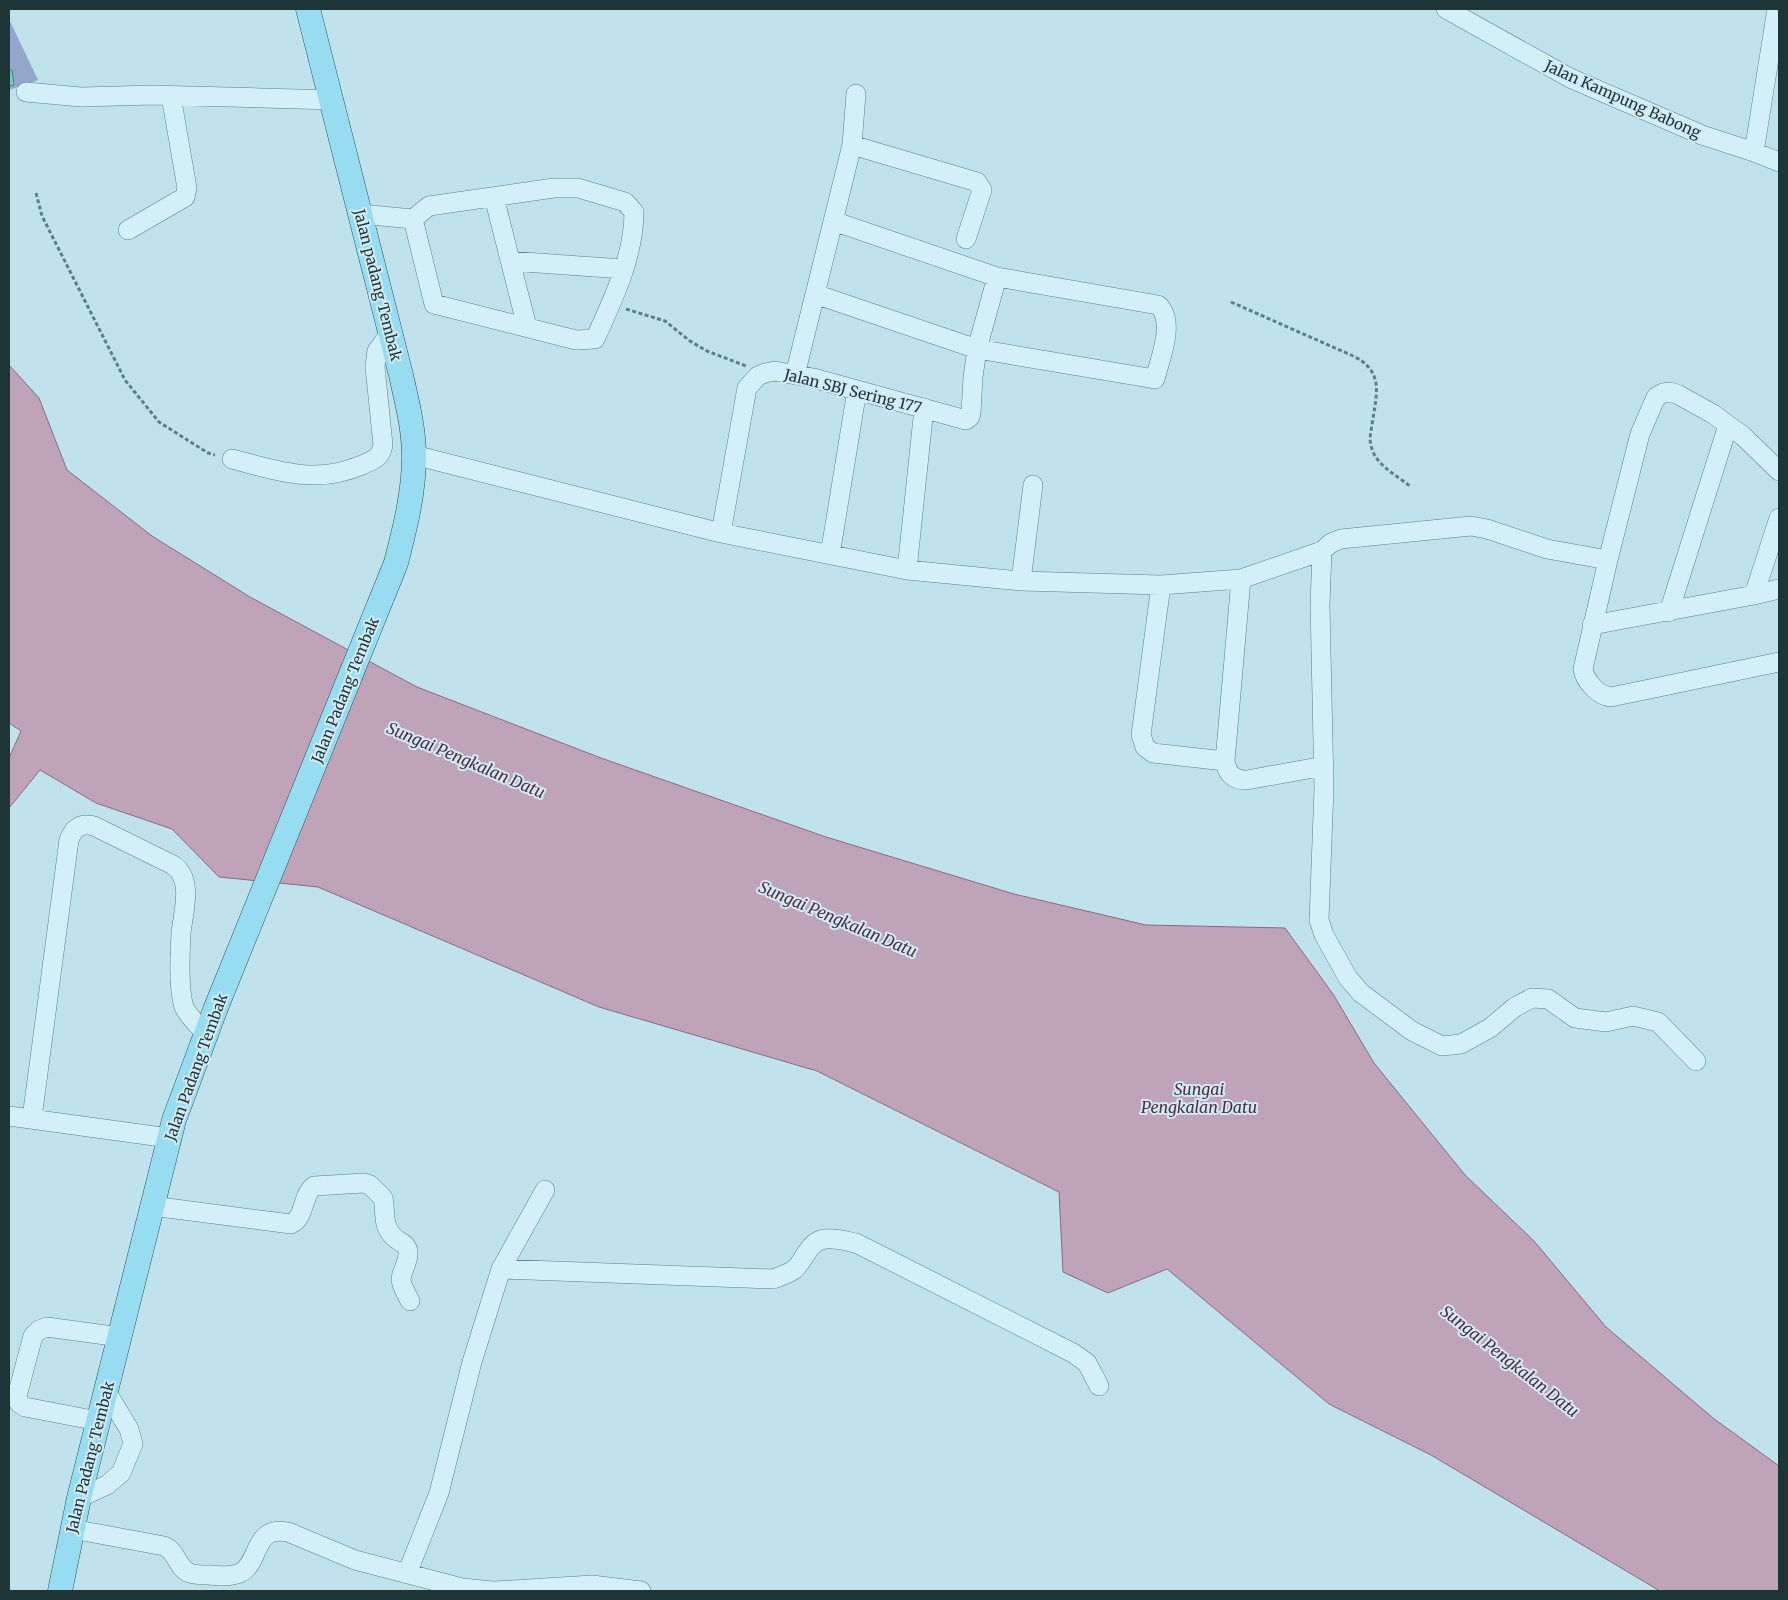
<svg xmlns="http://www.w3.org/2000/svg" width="1788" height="1600" viewBox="0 0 1788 1600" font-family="Merriweather,serif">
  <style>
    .green { fill: #94a7cb }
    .water { fill: #bfa3b8; stroke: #8d6a83 }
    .building { fill: #76cbc7; stroke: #3e8580 }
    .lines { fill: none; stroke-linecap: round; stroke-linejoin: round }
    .minor-casing { stroke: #588386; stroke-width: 20 }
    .major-casing { stroke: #2d5353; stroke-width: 25 }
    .path { stroke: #588386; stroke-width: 3; stroke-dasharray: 4 2.5; stroke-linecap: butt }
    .minor { stroke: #d3eff8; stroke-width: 19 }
    .major { stroke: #98dcf1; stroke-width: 24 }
    .labels { text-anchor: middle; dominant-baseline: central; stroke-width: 4; stroke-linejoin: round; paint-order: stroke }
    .street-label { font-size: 15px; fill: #1d3536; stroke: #d0ebf5 }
    .water-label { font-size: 16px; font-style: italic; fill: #552c42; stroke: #d0ebf5 }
  </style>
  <rect width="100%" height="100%" fill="#c0e2ed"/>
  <path class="green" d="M9,19L38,80L9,90Z"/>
  <path class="water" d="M9,365L39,398L67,470L152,536L250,597L417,687L601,758L826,837L1014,894L1146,925L1285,928L1333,994L1374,1063L1465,1175L1534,1241L1606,1327L1713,1418L1779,1466V1591H1660L1431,1455L1329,1404L1167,1269L1108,1293L1063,1272L1059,1192L817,1071L599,1007L318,887L219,877L172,829L96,803L40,770L9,808V758L21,731L9,723Z"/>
  <path class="building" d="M9,70H12L14,85L9,86Z"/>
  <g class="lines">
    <defs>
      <path id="minor" d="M1446,9L1570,78L1702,135L1754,152L1779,162
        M26,92L81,97L154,95L332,100
        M852,145L977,182L982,190L966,239
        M1754,152L1777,9
        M494,197L527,327
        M360,214L413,219L434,304L576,340L595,339C613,300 634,256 634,212L625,202L578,188H554L429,206L413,219
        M128,230L185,197L187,188L171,96
        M510,261L623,269
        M815,294L977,349L1155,379C1160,359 1176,321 1158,305L997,277L833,221
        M795,375L852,145L856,94
        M414,455L721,533L907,570L1021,581L1161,585L1241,579L1322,551L1331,543L1341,539L1471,526L1487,529L1547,549L1608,560
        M232,459C278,471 316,485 362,465C373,460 381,458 383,445L375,367L377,351L391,332
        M1779,471L1743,436L1713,414L1677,394L1670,392L1663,393L1656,397L1640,434L1608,560L1583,669C1585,681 1598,696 1611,697L1779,662
        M721,533L747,388L758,376L765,373L775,371L813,378L966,420L970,417L971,413L973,377L977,349L997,277
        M1322,551L1320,605L1324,788L1319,920L1324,935L1348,978L1361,993L1412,1031L1442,1046L1461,1044L1490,1028L1515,1007L1532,998L1548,999L1575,1018L1606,1022L1633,1016L1658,1022L1696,1061
        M830,555L857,390
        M907,570L924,408
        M1241,579L1225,761C1227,774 1234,780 1247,780L1324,766
        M1021,581L1033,485
        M1161,585L1141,735L1145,747L1153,753L1225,761
        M1754,595L1779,518
        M1669,612L1728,425
        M1592,625L1754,595L1779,589
        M9,1116L169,1138
        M32,1118L69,840C74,827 81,823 94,826L173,865C194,879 183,913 181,933C180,954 178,988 184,1007C188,1016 199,1026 206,1034
        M152,1206L291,1224C306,1217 301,1196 314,1186L364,1183L370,1185L383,1198C386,1211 382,1224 392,1235C397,1242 407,1242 408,1252C409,1261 402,1270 401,1279C401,1286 407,1294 410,1301
        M501,1269L773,1279C781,1276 788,1274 795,1269C805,1259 809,1241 825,1239C835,1238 846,1241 856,1243L1073,1353L1087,1363L1099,1386
        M98,1421L25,1407L19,1403L17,1396L33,1336L39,1330L47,1327L120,1337
        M79,1498L107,1485L121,1473L133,1444L129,1429L106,1391
        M72,1529L164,1546C178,1552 177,1569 190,1573C195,1575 203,1575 209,1575C219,1576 230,1577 240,1573C261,1563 252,1525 288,1532L355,1560L462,1588L493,1591
        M407,1574L439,1493L472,1362L501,1269L545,1190
        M495,1591L592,1585L641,1591"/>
      <path id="major" d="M60,1591L79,1498L174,1120L215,1010L396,563C405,528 414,493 414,456C414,429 407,402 401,375L308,9"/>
    </defs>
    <use href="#minor" class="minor-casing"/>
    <use href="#major" class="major-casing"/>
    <path class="path" d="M36,193L42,216L125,380L159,422L208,453L215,455
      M1231,302L1351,355C1386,371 1376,395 1372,425C1371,432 1369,439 1371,445C1374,464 1396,475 1410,486
      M626,309L665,321L690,341L707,351L746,366"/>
    <use href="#minor" class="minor"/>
    <use href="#major" class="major"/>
  </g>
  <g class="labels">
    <g class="street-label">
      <text transform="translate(1623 99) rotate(24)">Jalan Kampung Babong</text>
      <text transform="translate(378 285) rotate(76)">Jalan padang Tembak</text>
      <text transform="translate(853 391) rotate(14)">Jalan SBJ Sering 177</text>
      <text transform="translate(345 690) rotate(-68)">Jalan Padang Tembak</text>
      <text transform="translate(196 1067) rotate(-70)">Jalan Padang Tembak</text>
      <text transform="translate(90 1457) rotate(-76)">Jalan Padang Tembak</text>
    </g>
    <g class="water-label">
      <text transform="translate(466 760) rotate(23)">Sungai Pengkalan Datu</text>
      <text transform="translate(838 919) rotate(23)">Sungai Pengkalan Datu</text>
      <text x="1199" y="1089">Sungai<tspan x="1199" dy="18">Pengkalan Datu</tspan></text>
      <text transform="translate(1510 1361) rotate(38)">Sungai Pengkalan Datu</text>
    </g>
  </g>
  <rect width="1788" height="1600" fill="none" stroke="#1d3536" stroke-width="20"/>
</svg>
